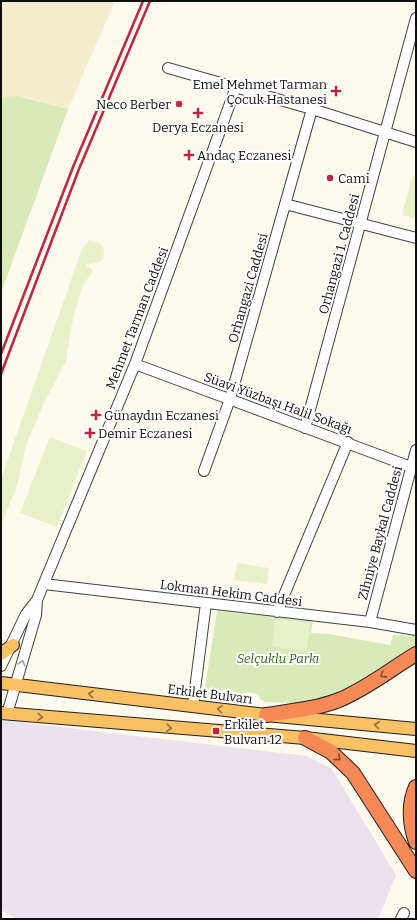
<svg xmlns="http://www.w3.org/2000/svg" width="417" height="920" viewBox="0 0 417 920" font-family="Bitter,serif">
  <style>
    .industrial { fill: #eae2ec }
    .farmland { fill: #f5edce }
    .green { fill: #d8eab8 }
    .pitch { fill: #e8f1ca }
    .lines { fill: none; stroke-linecap: round; stroke-linejoin: round }
    .minor-casing { stroke: #414141; stroke-width: 12 }
    .major-casing { stroke: #1f1f1f; stroke-width: 14 }
    .highway-casing { stroke: #1f1f1f; stroke-width: 16 }
    .minor { stroke: #fff; stroke-width: 10 }
    .major { stroke: #f9c164; stroke-width: 12 }
    .highway { stroke: #f58a56; stroke-width: 14 }
    .rail { stroke: #bf2440; stroke-width: 2.5 }
    .oneway { stroke: #9f9f9f }
    .oneway2 { stroke: #824c32 }
    .oneway3 { stroke: #8f703d }
    .poi-dot { fill: #bf2440; stroke: #fff; stroke-width: 1.5 }
    .labels { text-anchor: middle; dominant-baseline: central; stroke-width: 4; stroke-linejoin: round; paint-order: stroke }
    .poi-label { font-size: 13px; fill: #0e0e0e; stroke: #fff; text-anchor: start }
    .street-label { font-size: 13px; fill: #0e0e0e; stroke: #fff }
    .park-label { font-size: 13px; font-style: italic; fill: #36661d; stroke: #fff }
  </style>
  <rect width="100%" height="100%" fill="#fffaee"/>
  <path class="industrial" d="M1,720L307,756L332,769L396,875L378,919H18L15,918L1,910Z"/>
  <path class="farmland" d="M1,1H115L68,109L25,97H1Z"/>
  <path class="green" d="M18,96L68,109L1,293V97Z
    M217,611L313,621L311,633L329,634L390,645L393,635L416,636V646L347,693L298,703L265,702L260,699L258,694L247,692L242,694C227,690 230,685 214,694L204,693Z"/>
  <path class="pitch" d="M412,176L416,177V219L402,215Z
    M89,241L99,243L103,247C108,266 94,261 85,266L91,268L93,272L84,283L78,300L71,328L66,361L44,403L26,445L17,486L1,525V479L78,260L83,247Z
    M50,437L87,451L57,527L20,513Z
    M237,563L269,568L267,584L234,580Z
    M275,619L310,623L307,651L272,647Z"/>
  <g class="lines">
    <defs>
      <path id="minor" d="M168,68L312,109L416,142
        M285,204L416,238
        M135,364L411,467
        M305,428L416,18
        M204,471L230,399L312,109
        M44,584L370,622L416,630
        M277,612L348,442
        M370,622L416,450
        M1,666L26,614L37,600L135,364L236,87
        M193,705L206,603
        M7,714L36,615L37,600
        M401,919L404,913"/>
      <path id="major" d="M1,654L13,645
        M1,683L266,715L416,729
        M1,713L305,738L416,751"/>
      <path id="highway" d="M266,715C291,711 316,709 339,700C366,689 391,669 416,654
        M305,738L331,752L353,773L416,871
        M416,787C408,804 410,825 416,842"/>
    </defs>
    <use href="#minor" class="minor-casing"/>
    <use href="#major" class="major-casing"/>
    <use href="#highway" class="highway-casing"/>
    <use href="#minor" class="minor"/>
    <use href="#major" class="major"/>
    <use href="#highway" class="highway"/>
    <path class="rail" d="M1,354L73,167L143,1
      M1,374L79,169L150,1"/>
  </g>
  <defs><path id="oneway-chevron" d="M-2-3.5L2.5 0L-2 3.5" fill="none" stroke-width="1.6" stroke-linecap="round" stroke-linejoin="round"/></defs>
  <use class="oneway" href="#oneway-chevron" transform="translate(22 663) rotate(-74)"/>
  <g class="oneway2">
    <use href="#oneway-chevron" transform="translate(383 675) rotate(148)"/>
    <use href="#oneway-chevron" transform="translate(338 758) rotate(41)"/>
  </g>
  <g class="oneway3">
    <use href="#oneway-chevron" transform="translate(91 694) rotate(-174)"/>
    <use href="#oneway-chevron" transform="translate(220 709) rotate(-173)"/>
    <use href="#oneway-chevron" transform="translate(40 717) rotate(5)"/>
    <use href="#oneway-chevron" transform="translate(377 725) rotate(-174)"/>
    <use href="#oneway-chevron" transform="translate(169 728) rotate(5)"/>
  </g>
  <g class="poi-dot">
    <path d="M334 85h4v4h4v4h-4v4h-4v-4h-4v-4h4z"/>
    <circle cx="179" cy="104" r="4"/>
    <path d="M196 107h4v4h4v4h-4v4h-4v-4h-4v-4h4z"/>
    <path d="M187 149h4v4h4v4h-4v4h-4v-4h-4v-4h4z"/>
    <circle cx="330" cy="178" r="4"/>
    <path d="M94 409h4v4h4v4h-4v4h-4v-4h-4v-4h4z"/>
    <path d="M88 427h4v4h4v4h-4v4h-4v-4h-4v-4h4z"/>
    <rect x="212" y="727" width="8" height="8" rx="2"/>
  </g>
  <g class="labels">
    <g class="poi-label">
      <text x="327" y="84" text-anchor="end">Emel Mehmet Tarman<tspan x="327" dy="15">Çocuk Hastanesi</tspan></text>
      <text x="171" y="104" text-anchor="end">Neco Berber</text>
      <text x="198" y="127" text-anchor="middle">Derya Eczanesi</text>
      <text x="197" y="155">Andaç Eczanesi</text>
      <text x="338" y="178">Cami</text>
      <text x="104" y="415">Günaydın Eczanesi</text>
      <text x="98" y="433">Demir Eczanesi</text>
      <text x="224" y="724">Erkilet<tspan x="224" dy="15">Bulvarı 12</tspan></text>
    </g>
    <g class="street-label">
      <text transform="translate(339 254) rotate(-75)">Orhangazi 1. Caddesi</text>
      <text transform="translate(248 288) rotate(-74)">Orhangazi Caddesi</text>
      <text transform="translate(137 318) rotate(-69)">Mehmet Tarman Caddesi</text>
      <text transform="translate(278 403) rotate(20)">Süavi Yüzbaşı Halil Sokağı</text>
      <text transform="translate(380 533) rotate(-75)">Zihniye Baykal Caddesi</text>
      <text transform="translate(231 593) rotate(7)">Lokman Hekim Caddesi</text>
      <text transform="translate(210 694) rotate(7)">Erkilet Bulvarı</text>
    </g>
    <g class="park-label">
      <text x="278" y="658">Selçuklu Parkı</text>
    </g>
  </g>
  <rect width="417" height="920" fill="none" stroke="#0e0e0e" stroke-width="4"/>
</svg>
